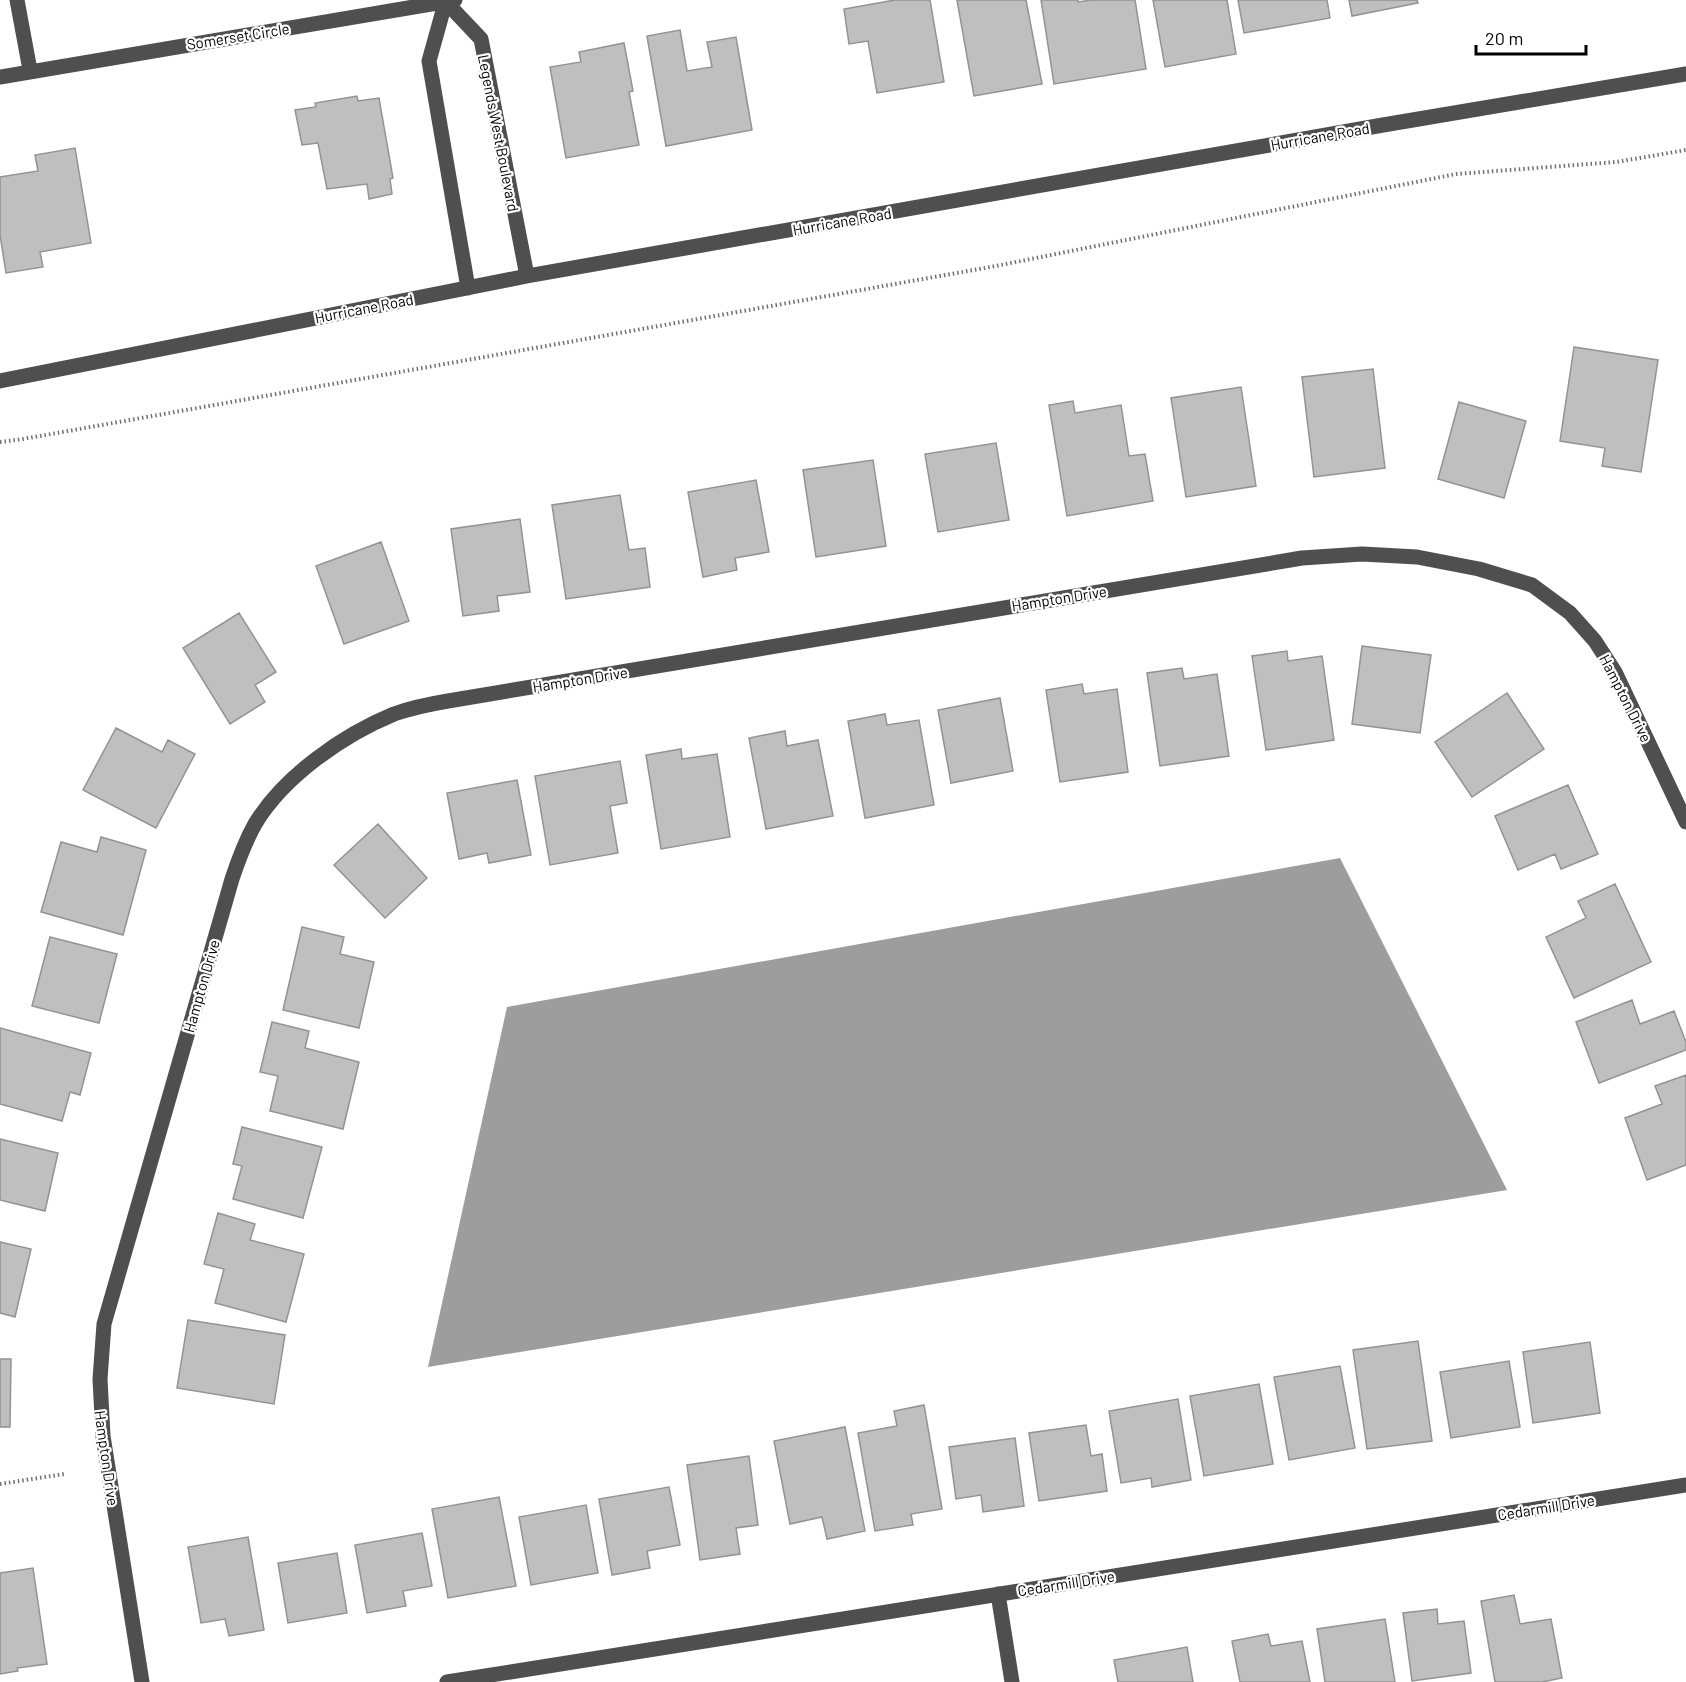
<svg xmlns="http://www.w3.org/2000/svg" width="1686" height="1682" viewBox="0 0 1686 1682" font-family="Barlow,sans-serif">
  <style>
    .water { fill: #9d9d9d }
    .building { fill: #bfbfbf; stroke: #939393; stroke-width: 1.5 }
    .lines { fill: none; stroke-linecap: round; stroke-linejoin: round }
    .path { stroke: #717171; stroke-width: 4; stroke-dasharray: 1.5 3; stroke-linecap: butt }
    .minor { stroke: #4f4f4f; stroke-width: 15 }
    .labels { text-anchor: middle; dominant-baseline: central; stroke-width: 4.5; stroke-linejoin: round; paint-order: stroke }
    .street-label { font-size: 15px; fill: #000; stroke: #fff }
  </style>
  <rect width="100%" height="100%" fill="#fff"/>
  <path class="water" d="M1340,858L1507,1190L428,1367L507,1007Z"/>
  <path class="building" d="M895,0H930L944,82L877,93L868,41L849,44L844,9Z
    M957,0H1026L1042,84L974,96Z
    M1041,0H1078V2L1091,0H1135L1146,69L1054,84Z
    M1153,0H1227L1236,54L1165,67Z
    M1238,0H1327L1330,18L1244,33Z
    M1349,0H1417L1418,3L1352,16Z
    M680,30L687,71L712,67L707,42L736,37L752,130L666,146L647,36Z
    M624,43L633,91L629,92L639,145L566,158L550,67L581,62L579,52Z
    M357,96L358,101L379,98L393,178L390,179L392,194L369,199L367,184L327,189L318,143L302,145L295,110L316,107L315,103Z
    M75,148L91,243L40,252L43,267L6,273L0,235V177L38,171L35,155Z
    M1574,347L1658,360L1641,472L1602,466L1605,448L1560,441Z
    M1373,369L1385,468L1314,477L1302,377Z
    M1241,387L1256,486L1186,497L1171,398Z
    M1073,401L1075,413L1121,405L1129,456L1145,454L1153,501L1067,516L1049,405Z
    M1459,402L1526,421L1504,498L1438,479Z
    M996,443L1009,520L938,532L925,454Z
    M873,460L886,546L816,557L803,470Z
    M756,480L769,552L735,558L737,570L703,577L688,492Z
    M620,495L629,550L645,548L650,587L566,599L552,505Z
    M520,519L530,592L497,596L499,611L463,616L451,529Z
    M381,542L409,621L344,644L316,566Z
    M239,613L276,672L255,685L265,702L230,724L183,648Z
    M1362,646L1431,655L1420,733L1352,724Z
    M1287,651L1288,661L1322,656L1334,740L1266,750L1252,656Z
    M1182,668L1184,679L1217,674L1229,756L1160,766L1147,673Z
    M1082,684L1084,694L1117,689L1128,772L1060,782L1046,690Z
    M1507,693L1544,749L1472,797L1435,742Z
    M1000,698L1013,771L951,783L938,710Z
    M885,714L887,725L919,720L934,805L865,818L848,721Z
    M116,728L162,752L168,740L195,754L156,828L83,790Z
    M785,731L787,746L818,740L833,816L766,829L749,738Z
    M681,749L682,759L717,754L730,837L661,849L646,755Z
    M620,761L627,803L610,806L618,853L550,865L535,776Z
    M517,780L531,855L489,863L487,853L459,859L447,793Z
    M1568,785L1598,854L1561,869L1555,854L1518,870L1495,816Z
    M378,824L427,878L385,918L334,865Z
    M101,837L146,850L123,935L41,912L61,842L97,852Z
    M1615,884L1651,962L1574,998L1546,937L1586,918L1578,901Z
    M302,927L344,937L340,954L374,962L359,1028L283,1010Z
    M50,937L117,954L99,1023L32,1006Z
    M1632,1000L1640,1024L1674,1011L1686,1042V1050L1599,1083L1576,1022Z
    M272,1022L309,1031L305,1048L359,1062L343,1129L270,1111L278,1076L260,1072Z
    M0,1028L91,1053L80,1095L70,1092L62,1121L0,1104Z
    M1686,1075V1165L1647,1180L1625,1118L1662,1104L1655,1086Z
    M242,1127L322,1147L303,1218L233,1199L242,1166L233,1164Z
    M0,1139L58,1153L45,1211L0,1200Z
    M218,1213L255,1224L250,1240L304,1254L286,1322L215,1303L224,1269L204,1264Z
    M0,1242L31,1249L15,1317L0,1313Z
    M188,1320L285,1335L274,1404L177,1388Z
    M1418,1341L1432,1441L1367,1449L1353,1350Z
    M1590,1342L1600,1413L1533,1423L1523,1352Z
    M0,1359H11L10,1427H0Z
    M1509,1361L1520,1427L1451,1438L1440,1372Z
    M1340,1366L1355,1448L1289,1460L1274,1377Z
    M1259,1384L1273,1464L1204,1476L1190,1396Z
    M1178,1399L1191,1480L1152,1487L1151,1478L1121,1483L1109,1411Z
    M924,1405L942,1509L911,1514L913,1525L875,1531L858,1433L897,1426L894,1411Z
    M1086,1425L1091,1456L1102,1454L1107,1491L1039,1501L1029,1433Z
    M845,1427L865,1531L827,1539L822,1517L790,1524L774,1441Z
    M1015,1438L1024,1506L983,1512L981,1495L956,1499L949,1447Z
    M749,1456L758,1525L736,1528L740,1554L700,1560L687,1465Z
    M669,1487L680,1545L647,1551L650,1568L612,1575L599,1499Z
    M499,1497L516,1586L448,1598L432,1509Z
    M586,1505L598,1573L531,1585L519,1517Z
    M422,1533L432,1586L403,1591L406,1606L367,1613L355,1545Z
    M248,1537L264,1630L229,1636L225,1619L201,1623L188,1547Z
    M337,1553L347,1613L288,1623L278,1563Z
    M33,1568L47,1664L17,1668L18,1671L0,1674V1573Z
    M1514,1595L1520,1624L1551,1619L1562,1678L1542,1682H1495L1481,1601Z
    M1437,1609L1438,1624L1464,1621L1471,1673L1412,1681L1403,1613Z
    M1385,1619L1395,1682H1325L1317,1629Z
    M1268,1634L1271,1646L1302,1641L1310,1682H1240L1232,1641Z
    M1187,1647L1193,1682H1118L1114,1660Z"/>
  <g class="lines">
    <path class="path" d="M0,442L23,439L996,266L1456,174L1616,162L1686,150
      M0,1484L64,1474"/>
    <path class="minor" d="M17,0L30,70
      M446,0L429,61L468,288
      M446,2L481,39L527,276
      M0,77L455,0
      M0,381L527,276L1383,125L1686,74
      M998,1594L1012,1682
      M142,1682L103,1436L100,1379L104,1324L232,879C238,861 245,842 255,824C284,776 343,735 394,714C411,708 430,704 448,701L1302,558L1362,554L1417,557L1479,569L1532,585L1570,613L1595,641L1615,672L1686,822
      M447,1682L1686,1485"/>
  </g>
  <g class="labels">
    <g class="street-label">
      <text transform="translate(238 36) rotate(-9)">Somerset Circle</text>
      <text transform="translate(499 133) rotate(79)">Legends West Boulevard</text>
      <text transform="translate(1320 136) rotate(-10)">Hurricane Road</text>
      <text transform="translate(842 221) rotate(-10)">Hurricane Road</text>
      <text transform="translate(364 308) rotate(-11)">Hurricane Road</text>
      <text transform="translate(1059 598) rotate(-9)">Hampton Drive</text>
      <text transform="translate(580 679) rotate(-9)">Hampton Drive</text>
      <text transform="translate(1626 698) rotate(63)">Hampton Drive</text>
      <text transform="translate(201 986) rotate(-74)">Hampton Drive</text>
      <text transform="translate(107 1458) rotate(82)">Hampton Drive</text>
      <text transform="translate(1546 1507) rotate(-9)">Cedarmill Drive</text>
      <text transform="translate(1066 1583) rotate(-9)">Cedarmill Drive</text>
    </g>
  </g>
  <path d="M1476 45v9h110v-9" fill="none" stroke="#000000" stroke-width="3"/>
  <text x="1485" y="45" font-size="18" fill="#000000" stroke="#ffffff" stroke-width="4.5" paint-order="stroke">20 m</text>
</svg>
